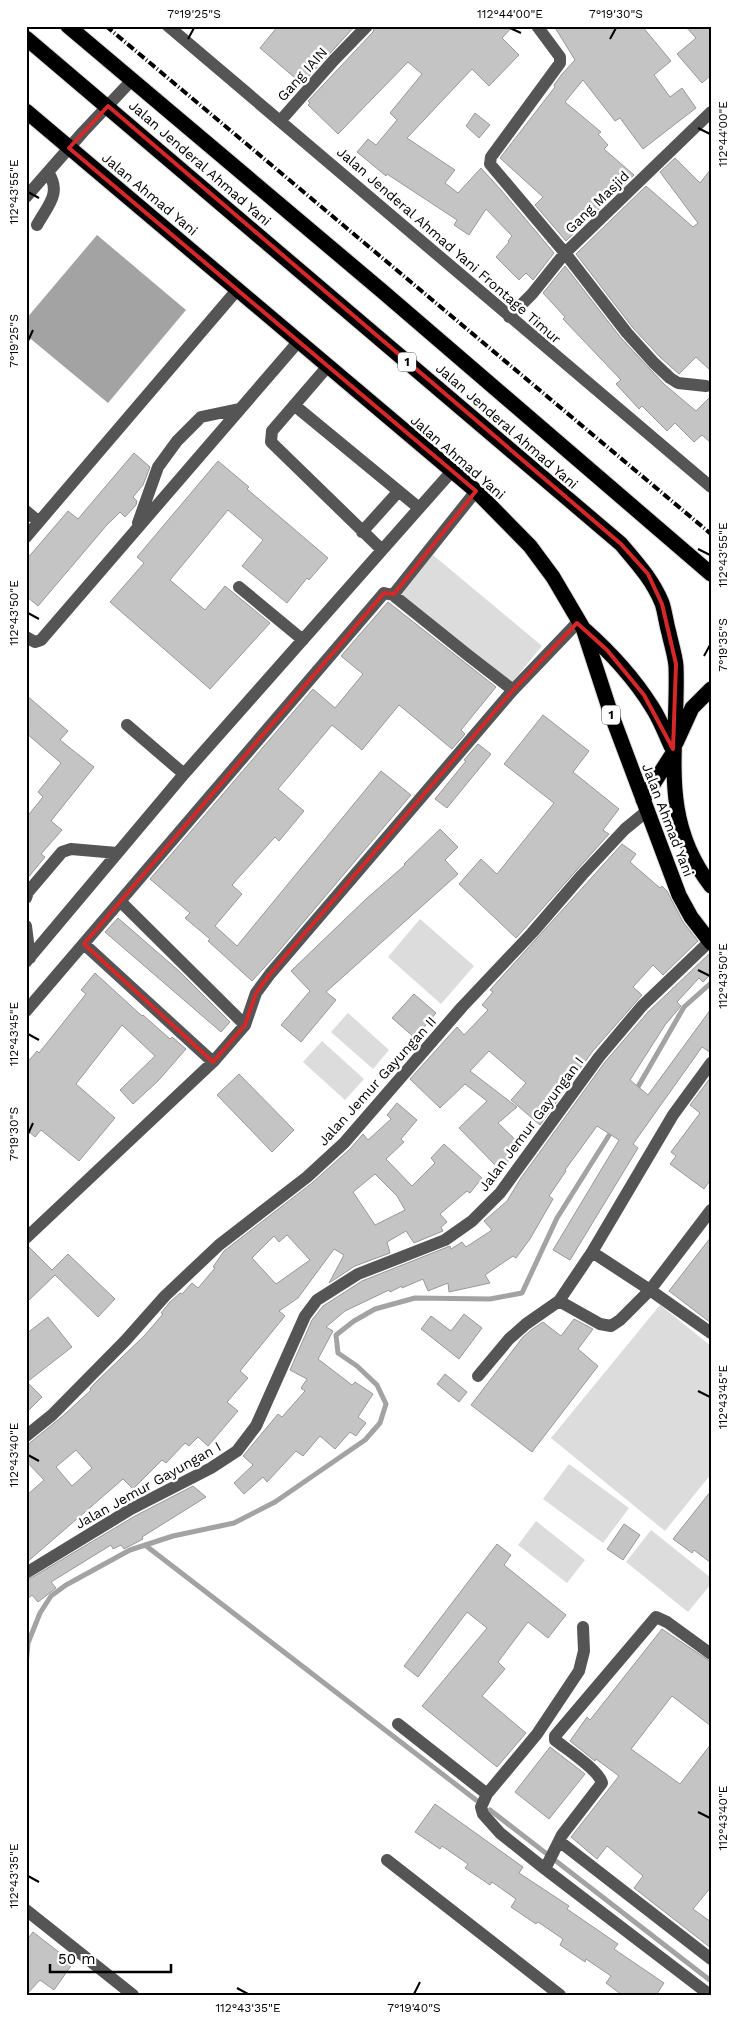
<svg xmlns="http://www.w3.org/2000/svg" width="737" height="2021" viewBox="0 0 737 2021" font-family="'Work Sans',sans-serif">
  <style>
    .green { fill: #dcdcdc }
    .water { fill: #a3a3a3 }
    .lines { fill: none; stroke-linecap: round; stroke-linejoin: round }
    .stream { stroke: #a3a3a3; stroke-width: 5 }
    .building { fill: #c4c4c4; stroke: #999; fill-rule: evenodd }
    .highway-casing { stroke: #dbdbdb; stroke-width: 17 }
    .minor { stroke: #555; stroke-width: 12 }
    .highway { stroke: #000; stroke-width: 15 }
    .rail { stroke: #000; stroke-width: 4; stroke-dasharray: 8 2.5 1 2.5; stroke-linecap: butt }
    .marked { fill: none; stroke: #d62828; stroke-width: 4; stroke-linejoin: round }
    .ticks { fill: none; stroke: #000; stroke-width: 2 }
    .labels { text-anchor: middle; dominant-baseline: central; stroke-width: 5; stroke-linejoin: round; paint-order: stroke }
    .shield { fill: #fff; stroke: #4c4c4c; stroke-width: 1 }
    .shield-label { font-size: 12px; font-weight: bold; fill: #000 }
    .street-label { font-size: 14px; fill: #000; stroke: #fff }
    .neatline { fill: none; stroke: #000; stroke-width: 2 }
    .ticks-label { font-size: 12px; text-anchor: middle; fill: #000 }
  </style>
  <rect width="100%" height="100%" fill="#fff"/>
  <path class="green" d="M433,555L542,646L509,686L399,595Z
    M420,919L474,966L441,1004L388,957Z
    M348,1013L389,1050L373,1069L331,1032Z
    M322,1041L364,1079L345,1100L303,1062Z
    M660,1305L711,1346V1474L665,1531L551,1438Z
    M569,1464L629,1508L603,1543L543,1499Z
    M536,1521L585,1560L567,1583L518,1545Z
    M651,1530L711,1578V1584L688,1612L626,1562Z"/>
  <path class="water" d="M97,235L186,310L108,403L26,335V319Z"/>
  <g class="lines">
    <path class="stream" d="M635,1092L684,1007L711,983
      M145,1545L476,1800
      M26,1666L28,1643L40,1613L51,1596L66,1585L130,1550L173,1536L234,1523L275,1502L365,1440L380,1423L386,1404L377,1385L357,1366L338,1353L336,1335L354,1321L375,1309L415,1298L490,1299L522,1293L557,1218L613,1129
      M490,1810L711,1981"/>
  </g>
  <path class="building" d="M278,26H355L302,84L260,48Z
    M375,26H513L502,38L519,55L489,86L472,69L407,138L455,170L445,183L458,193L481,168L501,190L554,253L533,280L526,273L519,280L496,257L509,242L508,241L512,236L486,209L469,235L454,225L457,220L387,174L386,176L357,152L368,139L376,145L397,120L390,113L422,74L408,62L338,134L308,105L310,103L308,101L373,32Z
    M554,26H642L671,61L654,75L670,97L682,88L696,108L643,149L620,118L615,121L583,80L565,102L601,132L598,134L608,145L604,149L634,175L566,241L535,205L543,197L500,158L555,87L554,85L562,74L575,60Z
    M685,26H703L706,29L711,26V75L702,83L677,54L696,38Z
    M475,113L490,125L479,138L466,126Z
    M675,158L700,183L711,169V371L696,357L679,374L660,357L633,328L576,254L646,186L693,227L698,223L660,172Z
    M565,266L621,338L664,384L696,411L711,396V443L702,435L694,442L675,423L667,431L642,406L639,409L616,384L621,380L563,319L565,317L543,293Z
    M134,453L150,467L143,485L133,497L137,501L136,505L125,517L120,512L106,526L38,606L26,596V560L68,511L78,519Z
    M218,461L249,487L247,489L328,558L309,580L307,578L287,603L242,566L263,540L228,510L170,580L205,610L225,586L270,623L210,689L110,602L144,563L137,557Z
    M388,602L496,687L461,730L465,734L452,749L399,705L362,750L332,725L278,789L304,811L279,841L275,837L232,885L242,894L215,926L237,946L381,771L411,795L273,958L252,981L208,941L210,939L185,918L190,913L150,879L313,689L335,708L363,674L341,656Z
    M26,695L68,731L60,740L94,767L51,821L62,830L41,854L45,857L26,880V818L43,797L38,792L61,763L26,733Z
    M543,715L589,751L573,772L619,809L603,830L609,834L516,938L459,884L481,859L497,874L554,803L504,764Z
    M478,744L491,754L447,808L435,799L466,761L464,760Z
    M440,829L458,847L445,860L458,874L326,992L336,1000L301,1042L281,1025L310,991L291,971L366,899L405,865L404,864Z
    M622,844L636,854L630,862L660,888L662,886L667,891L683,922L698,941L663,975L653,965L633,987L642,995L592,1052L540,1125L511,1100L526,1083L489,1051L470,1071L517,1107L498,1123L522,1146L500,1170L459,1128L487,1101L465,1084L440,1108L410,1079L457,1027L464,1035L488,1010L482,1005L493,992L490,990Z
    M118,918L179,971L230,1022L221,1032L105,932Z
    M710,953L711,974L703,982L699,978L677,1002L681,1006L665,1025L630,1080L648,1095L711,1009V1053L702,1047L633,1144L638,1148L570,1260L553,1250L619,1140L597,1126L565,1170L566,1171L549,1196L553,1199L530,1239L516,1258L513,1256L485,1275L490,1283L449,1292L448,1283L428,1291L423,1279L402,1288V1286L390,1292L389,1290L345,1311L326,1327L333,1331L318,1359L352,1385L355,1382L373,1394L358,1417L366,1423L356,1436L350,1432L335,1449L320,1436L303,1456L296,1451L267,1482L263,1477L244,1494L234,1483L253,1465L243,1456L278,1414L282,1417L305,1391L301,1388L307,1379L290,1370L312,1320L323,1306L362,1281L450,1246L451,1249L462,1242L466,1247L492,1230L484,1221L507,1201L521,1178L605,1062L648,1012Z
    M95,973L142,1016L143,1015L170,1039L172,1037L186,1049L158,1081L133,1104L120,1090L155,1056L122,1025L76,1084L115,1118L79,1161L41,1130L35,1137L26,1129V1064L37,1051L39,1053L86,994L81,990Z
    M414,994L436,1013L415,1038L392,1018Z
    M239,1074L294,1130L272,1152L217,1095Z
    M711,1077V1179L704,1189L670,1164L676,1156L671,1152L700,1113L690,1105Z
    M397,1103L417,1120L401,1139L404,1142L386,1159L412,1186L435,1163L431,1158L444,1144L482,1178L470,1193L467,1191L440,1214L447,1222L441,1227L443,1231L414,1243L406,1231L387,1242L390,1253L355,1266L329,1283L344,1255L334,1249L298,1298L279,1311L285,1316L240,1371L248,1378L227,1402L238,1411L208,1446L198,1437L189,1446L185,1443L166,1463L162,1460L133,1489L123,1479L26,1563V1496L44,1480L26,1461V1446L64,1415L91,1390L90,1389L94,1384L145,1335L163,1314L161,1313L170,1302L180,1293L182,1294L192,1283L198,1288L215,1268L213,1267L224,1251L312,1183L350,1149L363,1134L368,1140L391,1119L387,1115ZM375,1174L397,1196L405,1210L375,1225L353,1192ZM287,1235L310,1260L276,1284L252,1258L274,1236L279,1242ZM76,1450L92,1468L72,1486L56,1467Z
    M711,1237V1323L669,1291Z
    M26,1246H28L52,1270L68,1254L115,1299L98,1317L55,1275L26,1303Z
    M464,1314L482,1328L459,1359L421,1329L431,1316L451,1331Z
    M48,1317L72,1347L27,1382L42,1397L26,1413V1334Z
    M574,1319L593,1329L578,1349L598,1366L532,1452L471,1405L523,1337L531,1330L543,1322L561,1336Z
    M445,1374L467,1392L459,1402L437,1384Z
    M193,1486L206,1497L142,1537L143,1539L124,1549L121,1545L113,1549L111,1545L51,1582L56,1588L38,1602L32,1595L26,1600V1581L135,1516Z
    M711,1491V1563L694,1550L692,1553L673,1539Z
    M624,1524L640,1535L623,1560L607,1549Z
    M497,1544L511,1555L504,1565L566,1615L548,1638L528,1622L498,1662L505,1669L482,1696L526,1733L497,1767L422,1706L487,1628L467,1612L418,1677L404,1666Z
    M662,1629L711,1662V1726L672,1696L631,1749L680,1784L711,1744V1887L693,1909L711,1922V1948L634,1888L643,1876L607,1846L597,1859L571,1837L619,1776L596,1759L595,1761L570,1741L587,1717L590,1720Z
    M550,1747L585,1774L549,1819L515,1792Z
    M435,1804L523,1867L519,1873L569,1906L567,1909L618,1944L614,1949L664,1983L656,1995H622L606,1983L611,1976L586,1959L585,1962L560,1945L563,1939L538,1922L536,1924L511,1907L516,1899L492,1882L490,1885L465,1868L468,1864L442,1846L440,1849L415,1832Z
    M33,1932L73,1963L54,1990L40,1980L26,1995V1941Z"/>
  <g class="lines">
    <defs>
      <path id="highway" d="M68,26L382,291L711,574
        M26,38L621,544C637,563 652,579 662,603C665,612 666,623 669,633C671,643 675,655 676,666C679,747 657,816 711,886
        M26,111L476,491L530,546L553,577L583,628L610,711L679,895L691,917L711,943
        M584,629C610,652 634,678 652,707C660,719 665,733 671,746
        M676,743L692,708L711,689
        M643,800L673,753"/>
    </defs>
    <use href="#highway" class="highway-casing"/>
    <path class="minor" d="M168,26L711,487
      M537,26L560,57V63L491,157L490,164L565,253L627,333L654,363L670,378L678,383L706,386
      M281,120L334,60L367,26
      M26,197L83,132L132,80
      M37,225C48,205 62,193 48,172
      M509,317L532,294L565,253L711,112
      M328,366L272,431L271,442L381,549
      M294,405L419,508
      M26,511L39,522
      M138,523L158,467L177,441L201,417L239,409
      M362,532L398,492
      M26,537L237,290
      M239,587L303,640
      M393,595L476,491
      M26,637L35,642L41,640L298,342
      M127,725L184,774
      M26,898L28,892L62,852L71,849L117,853
      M121,902L245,1025
      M26,926L30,958
      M84,944L213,1062
      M26,962L184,774L452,471
      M26,1011L384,593L393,595L469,656L513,690
      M711,1063L673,1115L592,1252L650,1290L711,1210
      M26,1238L213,1062L245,1025L256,993L270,974L513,690L579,621
      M559,1301L600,1324L611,1326L620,1320L650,1290L711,1333
      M478,1376L509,1339L526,1324L559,1301L592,1252
      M26,1436L52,1415L125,1341L165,1296L219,1245L307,1177L344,1143L462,1007L532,933L582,875L625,829L647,811
      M26,1573L131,1509L211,1468L237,1451L256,1426L305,1316L317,1300L358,1274L445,1240L472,1221L500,1193L599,1057L642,1006L709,942
      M398,1724L487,1794
      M559,1841L711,1959
      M387,1860L560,1995
      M545,1869L500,1833L483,1814L481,1807L487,1794L537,1734L579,1671L584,1651L583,1627
      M26,1910L133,1995
      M710,1995L545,1869L562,1835L602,1783C599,1770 566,1749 555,1740V1736L656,1617L667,1622L711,1654"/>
    <use href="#highway" class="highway"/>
    <path class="rail" d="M106,26L711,534"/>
  </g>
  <path class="marked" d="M108,106L621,544L648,574L662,604L676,664L673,749L644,695L607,650L577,623L513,690L270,974L256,993L245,1025L213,1062L84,944L384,593L394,594L476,491L69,148Z"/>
  <path class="ticks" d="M510,28L521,33M188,39L194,28M610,39L616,28M698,128L710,134M28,192L39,198M28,341L33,330M698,549L710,555M28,613L39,619M704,656L710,645M698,970L710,976M28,1034L39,1040M28,1134L33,1123M698,1391L710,1397M28,1455L39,1461M698,1812L710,1818M28,1876L39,1882M237,1988L248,1994M414,1994L420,1982"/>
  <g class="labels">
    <g class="shield">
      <rect x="398" y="352.5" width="18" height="19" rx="4"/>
      <rect x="602" y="705.5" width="18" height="19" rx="4"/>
    </g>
    <g class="shield-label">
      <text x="407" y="362">1</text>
      <text x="611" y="715">1</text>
    </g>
    <g class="street-label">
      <text transform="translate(302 74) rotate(-48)">Gang IAIN</text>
      <text transform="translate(200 163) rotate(41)">Jalan Jenderal Ahmad Yani</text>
      <text transform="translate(150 194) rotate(40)">Jalan Ahmad Yani</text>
      <text transform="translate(597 202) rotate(-44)">Gang Masjid</text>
      <text transform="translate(449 245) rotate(41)">Jalan Jenderal Ahmad Yani Frontage Timur</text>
      <text transform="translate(507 426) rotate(41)">Jalan Jenderal Ahmad Yani</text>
      <text transform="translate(458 457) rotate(41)">Jalan Ahmad Yani</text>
      <text transform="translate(668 820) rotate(69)">Jalan Ahmad Yani</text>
      <text transform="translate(377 1081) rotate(-48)">Jalan Jemur Gayungan II</text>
      <text transform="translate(531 1124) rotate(-53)">Jalan Jemur Gayungan I</text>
      <text transform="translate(148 1485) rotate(-29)">Jalan Jemur Gayungan I</text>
    </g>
  </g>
  <rect width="737" height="2021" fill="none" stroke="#ffffff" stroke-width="55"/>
  <path d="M50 1964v8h121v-8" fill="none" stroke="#000000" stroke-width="2.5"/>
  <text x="58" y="1964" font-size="15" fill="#000000" stroke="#ffffff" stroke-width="4" paint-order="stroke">50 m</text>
  <rect x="28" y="28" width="682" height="1966" class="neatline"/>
  <g class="ticks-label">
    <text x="194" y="18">7°19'25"S</text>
    <text x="510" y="18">112°44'00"E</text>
    <text x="616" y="18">7°19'30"S</text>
    <text transform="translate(723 134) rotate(-90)" y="4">112°44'00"E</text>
    <text transform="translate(14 192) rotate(-90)" y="4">112°43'55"E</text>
    <text transform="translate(14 341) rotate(-90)" y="4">7°19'25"S</text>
    <text transform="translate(723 555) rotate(-90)" y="4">112°43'55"E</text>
    <text transform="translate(14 613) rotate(-90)" y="4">112°43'50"E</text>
    <text transform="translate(723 645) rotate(-90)" y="4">7°19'35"S</text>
    <text transform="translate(723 976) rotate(-90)" y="4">112°43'50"E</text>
    <text transform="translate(14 1034) rotate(-90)" y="4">112°43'45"E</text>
    <text transform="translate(14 1134) rotate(-90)" y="4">7°19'30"S</text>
    <text transform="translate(723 1397) rotate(-90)" y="4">112°43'45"E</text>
    <text transform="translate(14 1455) rotate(-90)" y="4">112°43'40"E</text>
    <text transform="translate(723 1818) rotate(-90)" y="4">112°43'40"E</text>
    <text transform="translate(14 1876) rotate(-90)" y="4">112°43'35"E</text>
    <text x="248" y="2012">112°43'35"E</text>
    <text x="414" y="2012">7°19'40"S</text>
  </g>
</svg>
